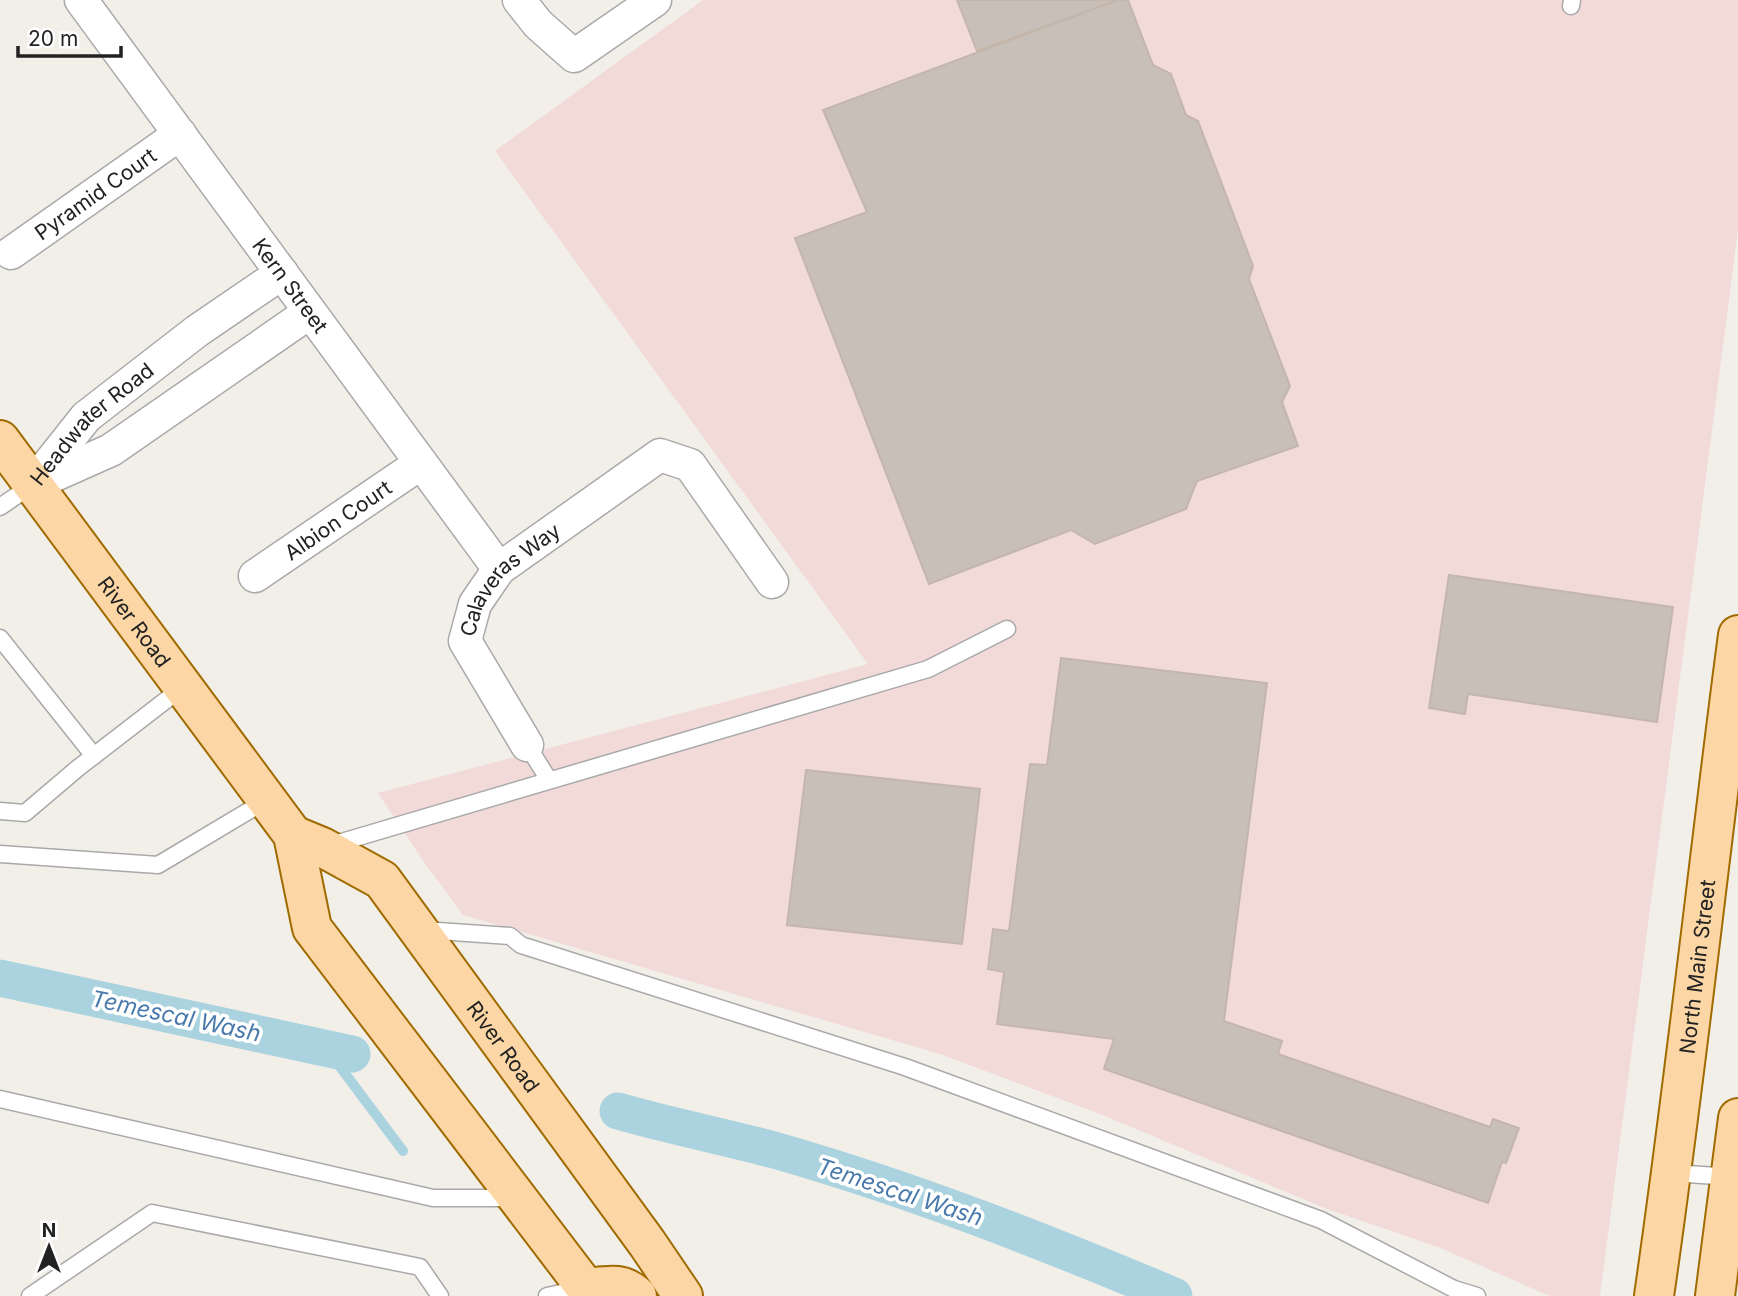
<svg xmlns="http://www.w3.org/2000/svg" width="1738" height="1296" viewBox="0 0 1738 1296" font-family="Inter,sans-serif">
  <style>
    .commercial { fill: #f2dad9 }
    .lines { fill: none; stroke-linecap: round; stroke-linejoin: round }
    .stream { stroke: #aad3df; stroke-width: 10 }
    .canal { stroke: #aad3df; stroke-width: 37 }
    .building { fill: #c7bfb8; stroke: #c4b6ab; stroke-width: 2 }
    .lane-casing { stroke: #a9a9a9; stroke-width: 19 }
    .street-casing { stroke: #a9a9a9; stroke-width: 35 }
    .primary-casing { stroke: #a06b00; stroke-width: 42 }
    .lane { stroke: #fff; stroke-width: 16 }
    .street { stroke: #fff; stroke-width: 32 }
    .primary { stroke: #fcd6a4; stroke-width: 38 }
    .labels { text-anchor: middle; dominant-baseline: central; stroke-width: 7; stroke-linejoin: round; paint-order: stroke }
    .street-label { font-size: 21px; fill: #222; stroke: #fff }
    .water-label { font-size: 23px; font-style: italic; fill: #4a7aab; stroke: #fff }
  </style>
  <rect width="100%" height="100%" fill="#f2efe9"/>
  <path class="commercial" d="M703,0H1738V230L1600,1296H1550L1438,1247L1327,1209L1100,1114L940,1054L463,915L424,862L378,793L868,664L495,151Z"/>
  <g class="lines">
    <path class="stream" d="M326,1048L403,1151"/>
    <path class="canal" d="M0,978L352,1054
      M618,1111C670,1126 722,1136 774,1150C911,1189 1043,1241 1174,1296"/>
  </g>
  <path class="building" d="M957,0H1118L977,51Z
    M1118,0H1128L1153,65L1171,74L1186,115L1198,121L1253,266L1249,279L1290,386L1282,402L1298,446L1197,481L1186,509L1095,544L1071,530L929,584L795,238L867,212L823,110Z
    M1449,575L1673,607L1657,722L1468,694L1465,714L1429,708Z
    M1061,658L1267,683L1224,1021L1282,1041L1278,1054L1490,1127L1493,1119L1519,1128L1506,1163L1502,1162L1488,1203L1104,1069L1114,1039L997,1024L1004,972L988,969L993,929L1009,931L1030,764L1047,765Z
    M806,770L980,789L962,944L787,925Z"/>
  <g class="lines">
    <defs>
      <path id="lane" d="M1571,6L1572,0
        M0,507L32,485
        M0,638L94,756
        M527,745L549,780
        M0,811L25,813L78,768L183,687
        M328,846L928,669L1007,629
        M0,854L158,865L267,800
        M424,930L510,936L521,945L905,1067L1321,1220L1454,1289L1477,1296
        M0,1099L433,1198H515
        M1672,1173L1732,1177
        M30,1296L152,1213L420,1267L440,1296
        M547,1296L584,1288"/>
      <g id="street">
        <path id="s1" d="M81,0L499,569"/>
        <path d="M519,0L538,24L574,56L655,0"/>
        <path id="s2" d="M11,253L180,134"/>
        <path d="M37,483L111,450L310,312"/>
        <path id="s3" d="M32,485L86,417L197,331L282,273"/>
        <path id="s4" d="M255,576L421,463"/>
        <path id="s5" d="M527,745L465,641L475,604L499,569L660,455L690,465L772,582"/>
      </g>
      <g id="primary">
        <path id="s6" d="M0,440L293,835L312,928L592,1296"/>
        <path id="s7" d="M293,835L322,847L382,880L647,1243L683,1296"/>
        <path d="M587,1288C606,1286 622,1281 637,1296"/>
        <path id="s8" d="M1654,1296C1686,1076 1709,855 1738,635"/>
        <path d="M1715,1296L1738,1118"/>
      </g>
    </defs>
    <use href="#lane" class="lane-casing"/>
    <use href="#street" class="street-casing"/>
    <use href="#primary" class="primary-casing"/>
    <use href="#lane" class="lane"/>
    <use href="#street" class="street"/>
    <use href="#primary" class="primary"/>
  </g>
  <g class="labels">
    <g class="street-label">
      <text stroke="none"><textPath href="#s2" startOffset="103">Pyramid Court</textPath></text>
      <text stroke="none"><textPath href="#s1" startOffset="354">Kern Street</textPath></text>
      <text stroke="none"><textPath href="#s3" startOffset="86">Headwater Road</textPath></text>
      <text stroke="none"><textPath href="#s4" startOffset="100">Albion Court</textPath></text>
      <text stroke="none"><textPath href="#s5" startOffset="200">Calaveras Way</textPath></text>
      <text stroke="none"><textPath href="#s6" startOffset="226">River Road</textPath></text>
      <text stroke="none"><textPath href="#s8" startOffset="332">North Main Street</textPath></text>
      <text stroke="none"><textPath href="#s7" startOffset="306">River Road</textPath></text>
    </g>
    <g class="water-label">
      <text transform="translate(176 1016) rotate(12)">Temescal Wash</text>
      <text transform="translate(900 1192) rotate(18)">Temescal Wash</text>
    </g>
  </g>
  <g transform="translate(49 1247)" stroke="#ffffff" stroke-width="5" paint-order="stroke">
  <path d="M0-5L12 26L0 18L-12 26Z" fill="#222222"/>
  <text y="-10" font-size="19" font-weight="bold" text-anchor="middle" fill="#222222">N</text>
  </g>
  <path d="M18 46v10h103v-10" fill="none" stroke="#222222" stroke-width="3.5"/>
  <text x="28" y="46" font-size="21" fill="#222222" stroke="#ffffff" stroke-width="5" paint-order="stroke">20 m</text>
</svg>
